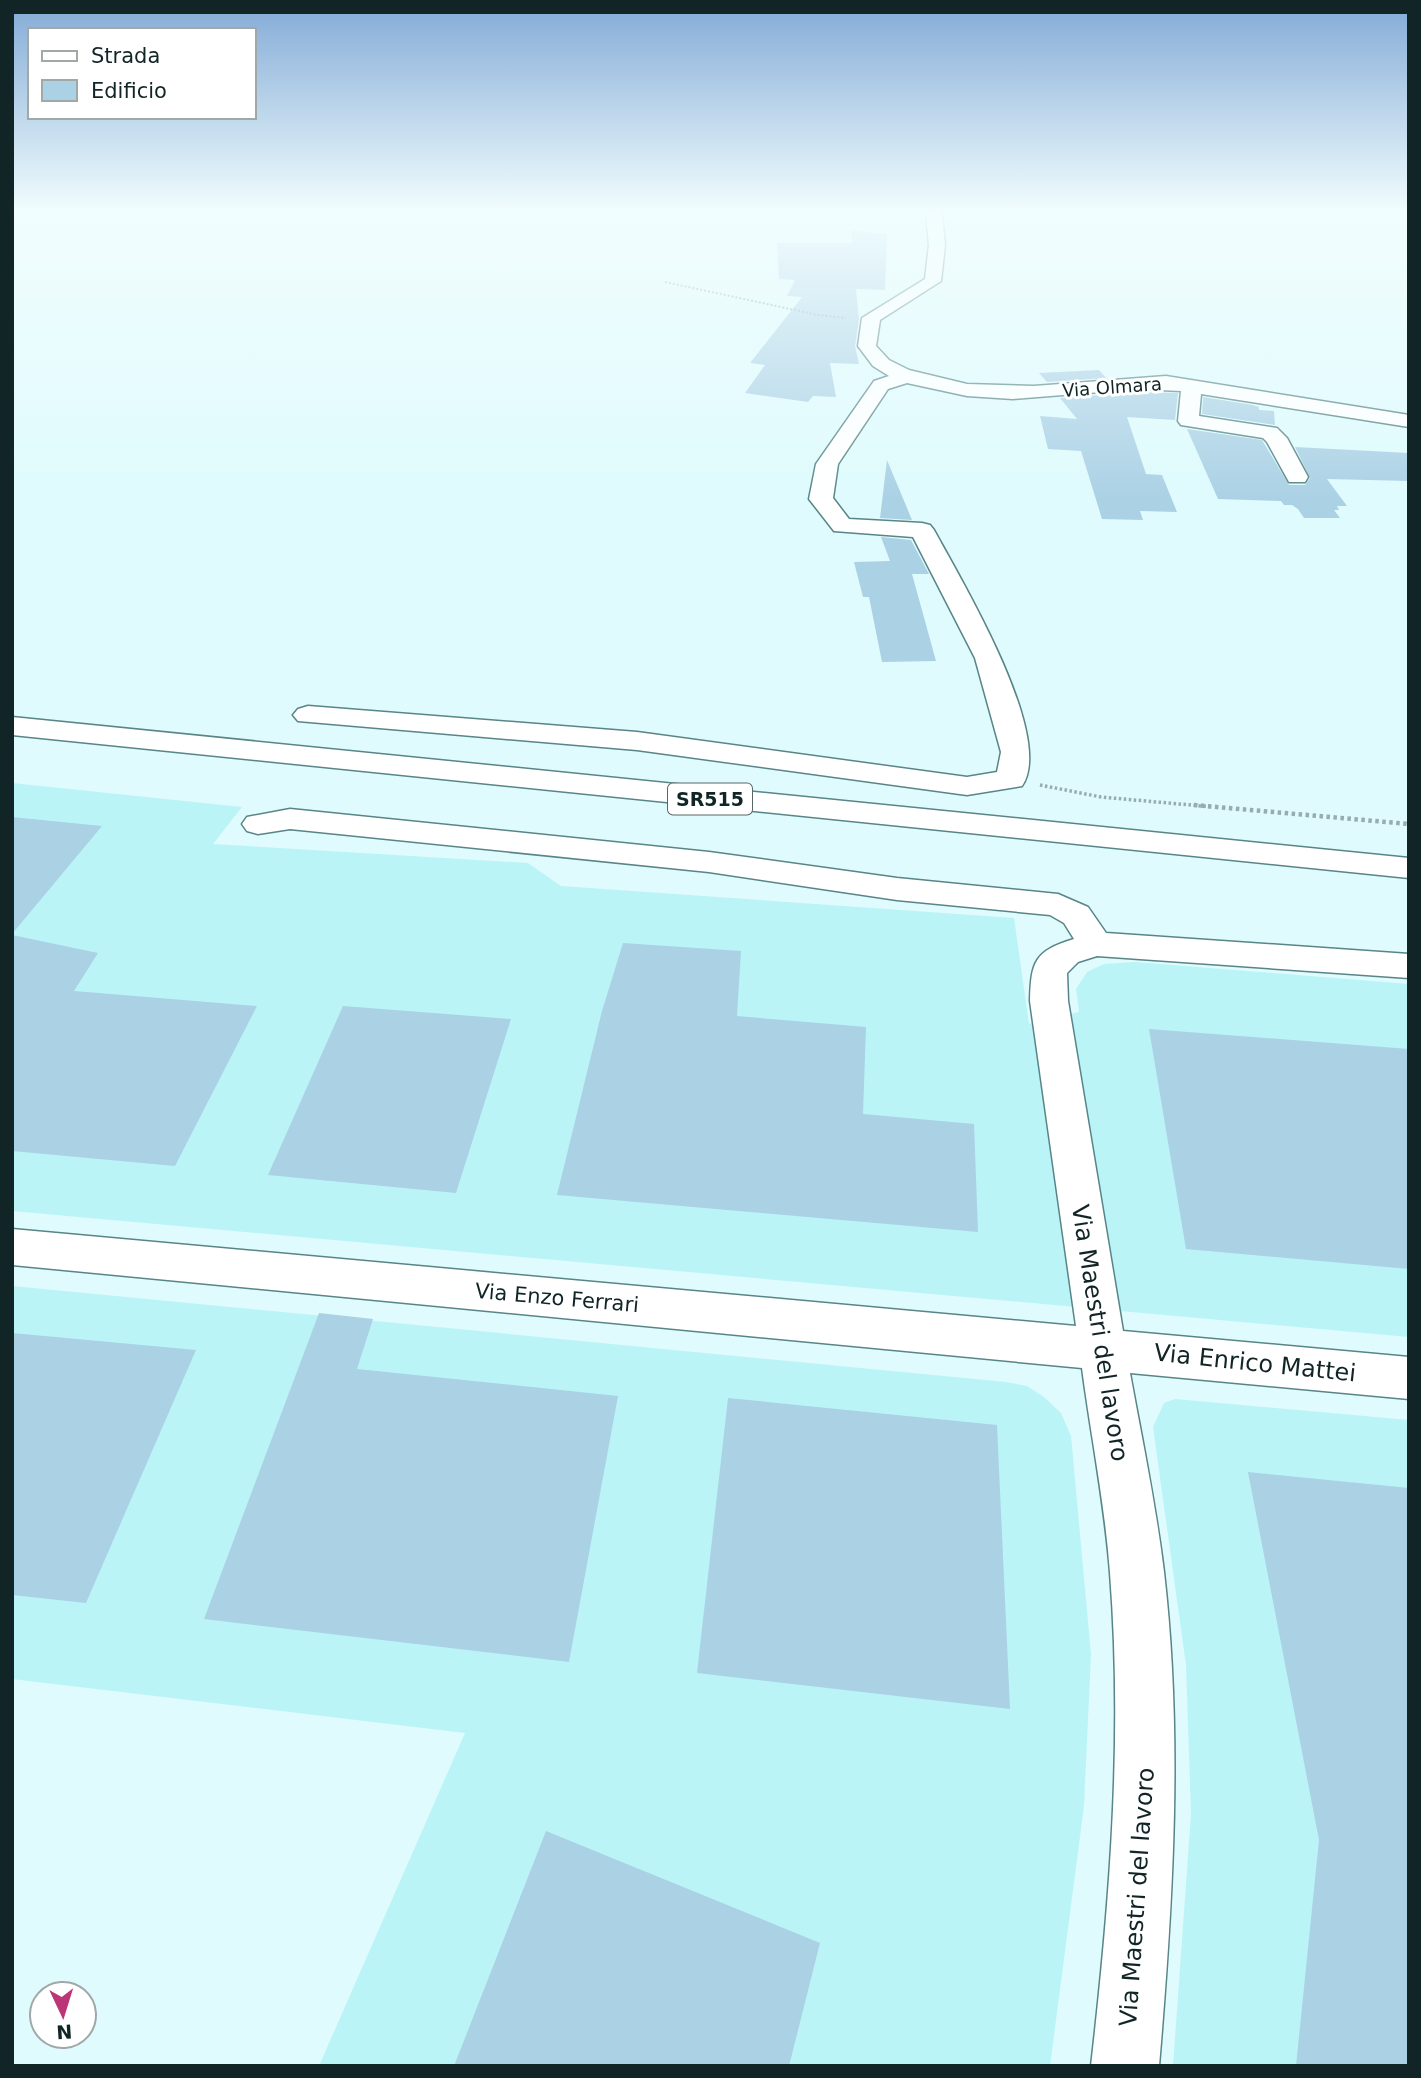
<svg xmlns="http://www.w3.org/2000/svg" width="1421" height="2078" viewBox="0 0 1421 2078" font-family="'DejaVu Sans',sans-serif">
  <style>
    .built { fill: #baf4f7 }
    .building { fill: #abd1e5 }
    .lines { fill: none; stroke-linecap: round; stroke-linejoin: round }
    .minor-casing { stroke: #588587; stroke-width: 3 }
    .major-casing { stroke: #588587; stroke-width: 3 }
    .path-far2 { stroke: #95adaf; stroke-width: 2; stroke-dasharray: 2 2; stroke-linecap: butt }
    .path-far1 { stroke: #95adaf; stroke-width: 3.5; stroke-dasharray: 2.5 2.5; stroke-linecap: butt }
    .path { stroke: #95adaf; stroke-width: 4.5; stroke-dasharray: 3.5 3.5; stroke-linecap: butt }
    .minor { fill: #fff; fill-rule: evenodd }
    .major { fill: #fff; fill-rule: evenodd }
    .labels { text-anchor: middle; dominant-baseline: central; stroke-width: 6; stroke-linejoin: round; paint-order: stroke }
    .far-street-label { font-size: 18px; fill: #122526; stroke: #fff }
    .shield { fill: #fff; stroke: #596667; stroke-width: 2 }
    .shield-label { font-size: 19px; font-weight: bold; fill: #122526 }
    .street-label { font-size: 21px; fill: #122526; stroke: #fff }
    .near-street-label { font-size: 24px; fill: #122526; stroke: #fff }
  </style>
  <rect width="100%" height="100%" fill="#dffbfd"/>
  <path class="built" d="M12,783L242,807L213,844L528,863L561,886L1014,918L1029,1024L1079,1012L1076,989L1087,972L1104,964L1135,962L1409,984V1337L12,1211Z
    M12,1286L1006,1382L1027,1386L1044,1397L1061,1413L1071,1436L1091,1654L1084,1806L1050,2066H319L465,1733L12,1679Z
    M1175,1399L1409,1420V2066H1173L1191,1814L1186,1665L1153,1427L1164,1403Z"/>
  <path class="building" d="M851,230L887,234L885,290L856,289L859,319L855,346L859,364L830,363L836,397L813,396L808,402L745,393L765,365L750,363L802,297L787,296L795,280L779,279L777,243H852Z
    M1099,370L1106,378L1047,382L1039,373Z
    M1138,392L1178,393L1175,420L1127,417L1146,474L1162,475L1177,512L1140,511L1143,520L1102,519L1081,451L1048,449L1040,416L1077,419L1060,398Z
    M1203,397L1253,405L1259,407V410L1274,411L1275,425L1202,414Z
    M1187,429L1262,440L1289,485H1305L1310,478L1295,447L1409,453V481L1327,479L1347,506H1337L1339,510H1334L1340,518H1304L1298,509L1292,505H1284L1281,501L1218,499Z
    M887,460L912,520L880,518Z
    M881,537L911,540L929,574H912L936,661L882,662L869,597H863L854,562L890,561Z
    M12,817L102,826L12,934Z
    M12,935L98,953L74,991L257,1006L175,1166L12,1151Z
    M623,943L741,951L737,1016L866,1027L863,1114L974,1124L978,1232L557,1195L602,1011Z
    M343,1006L511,1019L456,1193L268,1175Z
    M1149,1029L1409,1049V1269L1186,1249Z
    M319,1313L373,1319L357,1369L618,1396L569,1662L204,1619Z
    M12,1333L196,1350L86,1603L12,1595Z
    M728,1398L997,1425L1010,1709L697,1673Z
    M1248,1472L1409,1488V2066H1296L1319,1840Z
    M546,1831L820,1943L789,2066H454Z"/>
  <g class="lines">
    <defs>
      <path id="minor" d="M936,210L942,214L945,245L941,281L880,320L876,346L889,360L909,370L967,384L1034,386L1166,376L1409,415V427L1201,394L1199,416L1277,428L1287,438L1308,477L1305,482H1289L1267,442L1263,438L1181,425L1178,421L1181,391L1138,389L1013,399L967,396L907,383L888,389L838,464L833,498L849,519L922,523L930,525L934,530C960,578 1056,737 1022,786L967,795L637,750L298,721L293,715L298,709L308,706L637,732L967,777L997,772L1001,752L975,658L913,537L834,531L809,499L816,464L874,381L889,376L873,366L858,346L862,318L925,279L929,245L926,214Z
        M290,809L709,852L897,878L1058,894L1088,907L1106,933L1409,954V978L1097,956L1078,962L1067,973L1068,1001L1123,1331L1409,1357V1399L1130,1373C1142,1439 1156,1505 1164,1572C1183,1736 1173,1902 1159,2066H1091C1110,1902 1123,1738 1110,1573C1105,1505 1091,1436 1082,1368L12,1265V1229L1076,1326L1030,1001C1031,962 1034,951 1074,939L1064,923L1050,915L897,900L709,872L290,829L258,834L247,831L242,824L247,817Z"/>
      <path id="major" d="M12,717L1409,858V878L12,735Z"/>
    </defs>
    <use href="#minor" class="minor-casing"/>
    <use href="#major" class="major-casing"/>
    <path class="path-far2" d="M665,282L818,315L846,318"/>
    <path class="path-far1" d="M1040,785L1101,797L1213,807"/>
    <path class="path" d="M1194,805L1409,824"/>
    <use href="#minor" class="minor"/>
    <use href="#major" class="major"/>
  </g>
  <linearGradient id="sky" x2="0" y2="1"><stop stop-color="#82aad6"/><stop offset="0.42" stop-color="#f1fdfe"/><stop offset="1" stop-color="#f1fdfe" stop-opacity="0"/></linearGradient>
  <rect width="1421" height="501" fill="url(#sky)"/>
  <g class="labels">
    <g class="far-street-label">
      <text transform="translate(1112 387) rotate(-4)">Via Olmara</text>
    </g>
    <rect class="shield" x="668" y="783.5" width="84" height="31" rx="5"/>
    <g class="shield-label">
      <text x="710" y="799">SR515</text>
    </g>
    <g class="street-label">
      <text transform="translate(557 1298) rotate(5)">Via Enzo Ferrari</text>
    </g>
    <g class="near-street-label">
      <text transform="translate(1100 1333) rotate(81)">Via Maestri del lavoro</text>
      <text transform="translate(1255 1363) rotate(6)">Via Enrico Mattei</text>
      <text transform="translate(1137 1897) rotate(-86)">Via Maestri del lavoro</text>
    </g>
  </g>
  <rect width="1421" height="2078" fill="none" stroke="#122526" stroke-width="28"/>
  <rect x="28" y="28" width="228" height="91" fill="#ffffff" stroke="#a0a8a8" stroke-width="2"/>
  <rect x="42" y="51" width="35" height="10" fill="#ffffff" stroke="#a0a8a8" stroke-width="2"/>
  <text x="91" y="63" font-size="21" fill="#122526">Strada</text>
  <rect x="42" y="80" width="35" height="21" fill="#abd1e5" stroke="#a0a8a8" stroke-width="2"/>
  <text x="91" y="98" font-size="21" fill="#122526">Edificio</text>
  <g transform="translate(63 2015) rotate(176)"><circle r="33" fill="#ffffff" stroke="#a0a8a8" stroke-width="2"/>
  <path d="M0-5L12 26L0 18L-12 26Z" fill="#bc3576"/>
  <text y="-10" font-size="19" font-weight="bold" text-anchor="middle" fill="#122526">N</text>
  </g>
</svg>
